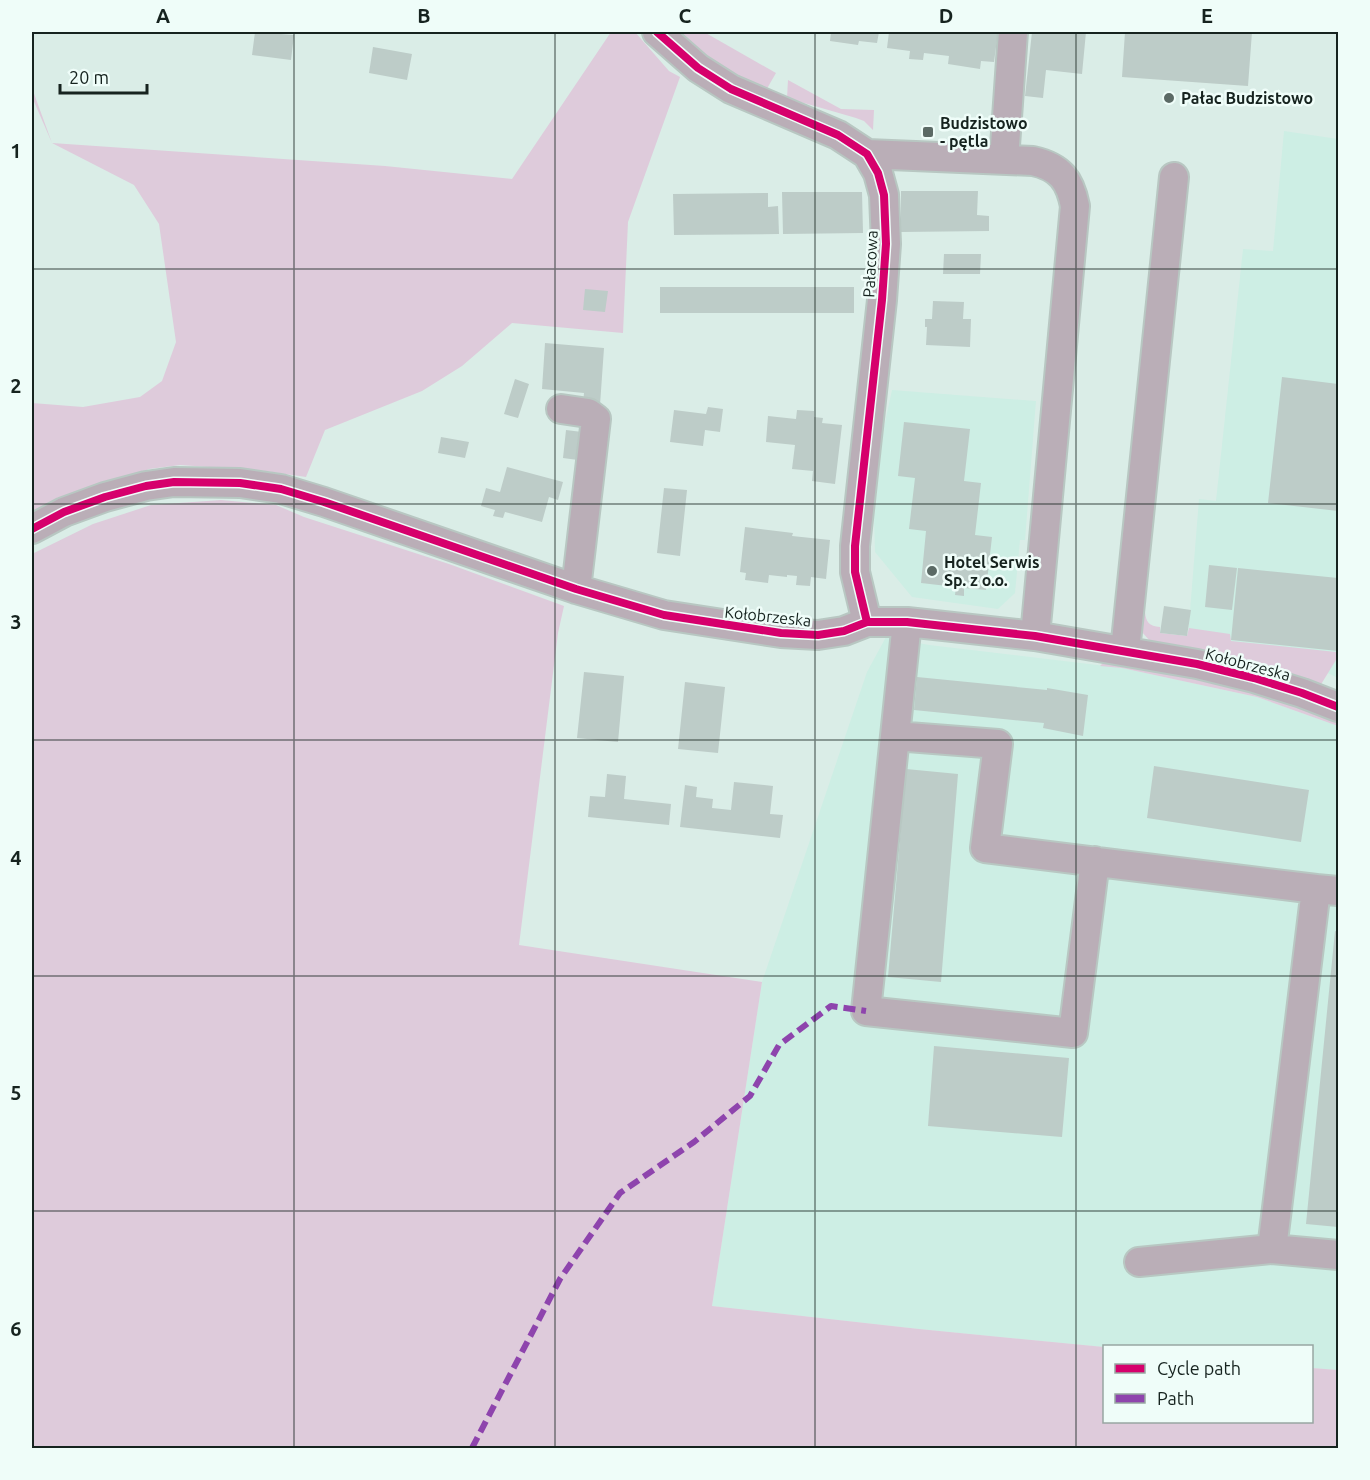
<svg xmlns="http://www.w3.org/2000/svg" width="1370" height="1480" viewBox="0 0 1370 1480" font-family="Ubuntu,sans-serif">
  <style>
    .built { fill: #cdeee4 }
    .green { fill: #decbdb }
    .building { fill: #bdccc8 }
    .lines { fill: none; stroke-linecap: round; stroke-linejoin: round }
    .minor-casing { stroke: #b8c7c2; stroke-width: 32 }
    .minor { stroke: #baaeb7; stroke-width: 28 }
    .quiet { stroke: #8e44ad; stroke-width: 6; stroke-dasharray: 12 6; stroke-linecap: butt }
    .cycleway-casing { stroke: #effdf9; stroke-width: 11 }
    .cycleway { stroke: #d6006c; stroke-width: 8 }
    .grid { fill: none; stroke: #16231f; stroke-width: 1.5; stroke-opacity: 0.55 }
    .poi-dot { fill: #5b6a65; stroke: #effdf9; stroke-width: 2 }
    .labels { text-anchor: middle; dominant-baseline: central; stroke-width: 5; stroke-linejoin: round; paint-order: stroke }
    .poi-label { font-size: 16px; font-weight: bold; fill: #16231f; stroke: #effdf9; text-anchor: start }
    .street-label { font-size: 16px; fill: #16231f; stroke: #effdf9 }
    .neatline { fill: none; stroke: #16231f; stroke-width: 2 }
    .grid-label { font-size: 20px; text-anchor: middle; font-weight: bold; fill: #16231f }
  </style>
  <rect width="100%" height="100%" fill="#daede7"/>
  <path class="built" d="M1284,131L1338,139V678L1278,649L1188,636L1199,499L1216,501L1243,249L1273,251Z
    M892,390L1036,401L1025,540H1020L1015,593L998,609L912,597L875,552L874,516L884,427Z
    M886,637L929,645L1122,668L1257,697L1338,726V1370L1312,1368V1346L1104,1347L919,1329L712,1306L762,982L867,672Z"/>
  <path class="green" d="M611,32H635L669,71L680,77L628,222L623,333L512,323L462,366L422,391L325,430L306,477L265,471L180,465L149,469L74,500L32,524V403L83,407L140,397L162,381L176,342L159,224L134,185L52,143L32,97V88L52,143L385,166L512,179Z
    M674,32H704L776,73L765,92L758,90L705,58Z
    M788,80L841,109L874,110L873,130L864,121L856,118L787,98Z
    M221,500L276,505L304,517L449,564L564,606L558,633L519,945L762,982L712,1306L919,1329L1104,1347V1422H1312V1368L1338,1370V1448H32V554L93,524L151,505Z
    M1140,612H1145C1146,622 1149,626 1160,627V633L1187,636L1189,628L1230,634L1231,641L1336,652V660L1320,686L1272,669L1149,640L1142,632Z
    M1104,662L1195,677L1276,698L1338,721V726L1257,697L1122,668L1100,666Z"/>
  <path class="building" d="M255,32L294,35L291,60L252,55Z
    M831,32H879L877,43L859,41L858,45L830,41Z
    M889,32H998L994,62L981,61L980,69L948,64L949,56L924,53L923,60L909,59L910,51L887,48Z
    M1032,32H1086L1082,74L1046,70L1043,98L1025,96Z
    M1125,32H1252L1248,86L1122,77Z
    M373,47L412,54L407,80L369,73Z
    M901,191H978L977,215L989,216V231L901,232Z
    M782,192H862L863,233L783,234Z
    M768,193V207L778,206L779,234L674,235L673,194Z
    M944,254H981L980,274H943Z
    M660,287H854V313H660Z
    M585,289L608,291L605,312L583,310Z
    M933,301L964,302L963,319H971L970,347L926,345L927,327H925V319H932Z
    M545,343L604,348L600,405L583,404L584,393L542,389Z
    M1282,377L1338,384V511L1268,503Z
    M515,379L529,384L518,418L504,414Z
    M708,407L723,409L720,432L705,430L703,446L670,442L674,410L706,414Z
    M797,410L814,411V417L823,418L822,423L842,425L835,484L812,481L813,471L792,469L795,445L766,442L768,416L796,419Z
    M904,422L970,429L964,481L981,483L975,535L992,537L986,590L964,588V596L955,595L956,587L921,583L926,531L909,529L915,478L898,476Z
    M566,430L582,432L578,460L563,458Z
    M441,437L469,442L465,458L438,453Z
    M507,467L563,482L558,500L549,497L542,522L505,512L503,518L493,516L495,510L481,506L486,488L500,492Z
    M664,488L687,490L680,556L657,553Z
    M745,527L793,533L792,536L830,540L826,579L811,577L810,586L796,585L797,576L787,575V577L769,575L768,583L745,580L746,573L740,572Z
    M1209,565L1237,568L1232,610L1205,607Z
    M1238,568L1338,578V651L1231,640Z
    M1164,606L1191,610L1187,636L1160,633Z
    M584,672L624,676L618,742L577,738Z
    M917,677L1047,690V688L1088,695L1083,736L1043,728L1044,723L914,710Z
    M685,682L725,687L718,753L678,749Z
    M1154,766L1309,790L1301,842L1147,818Z
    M906,769L958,774L941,982L888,977Z
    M607,774L626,776L624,799L671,804L669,825L588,817L590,796L605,797Z
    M734,782L773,786L770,814L783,815L780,838L680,827L685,785L697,787L696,797L713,799L712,808L731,810Z
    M1335,931L1338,932V1227L1306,1224Z
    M934,1046L1069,1058L1062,1137L928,1126Z"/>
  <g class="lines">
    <defs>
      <path id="minor" d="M657,32L698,68L731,89L838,135L867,154L878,173L884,195L886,244L882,300L855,546V572L867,622
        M867,154L1033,161C1060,167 1070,180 1075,206L1035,636
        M1004,160L1013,32
        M561,409L588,413L596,419L576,589
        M32,529L64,512L105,497L146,486L174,482L240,483L281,489L324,502L576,589L664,615L781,633L818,635L844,631L867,622H907L1035,636L1197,664L1254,678L1302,693L1338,707
        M907,622L895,736L998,744L985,848L1316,889
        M1125,651L1174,177
        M895,736L866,1011L1073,1033L1095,861
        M1338,891L1316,889L1272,1249L1338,1255
        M1139,1262L1272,1249"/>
    </defs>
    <use href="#minor" class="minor-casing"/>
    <use href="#minor" class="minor"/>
    <path class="quiet" d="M472,1448L560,1279L620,1193L694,1142L750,1096L779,1045L831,1006L866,1011"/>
    <defs>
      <path id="cycleway" d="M657,32L698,68L731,89L838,135L867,154L878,173L884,195L886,244L882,300L855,546V572L867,622
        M32,529L64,512L105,497L146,486L174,482L240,483L281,489L324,502L576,589L664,615L781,633L818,635L844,631L867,622H907L1035,636L1197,664L1254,678L1302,693L1338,707"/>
    </defs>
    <use href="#cycleway" class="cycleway-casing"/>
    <use href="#cycleway" class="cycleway"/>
  </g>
  <path class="grid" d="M294,32V1448M555,32V1448M815,32V1448M1076,32V1448M32,269H1338M32,504H1338M32,740H1338M32,976H1338M32,1211H1338"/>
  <g class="poi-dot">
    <circle cx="1169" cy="98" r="6"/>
    <rect x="922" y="126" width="12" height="12" rx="3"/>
    <circle cx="932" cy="571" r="6"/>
  </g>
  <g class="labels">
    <g class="poi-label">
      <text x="1181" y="98">Pałac Budzistowo</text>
      <text x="940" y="123">Budzistowo<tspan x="940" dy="18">- pętla</tspan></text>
      <text x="944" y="562">Hotel Serwis<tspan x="944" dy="18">Sp. z o.o.</tspan></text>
    </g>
    <g class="street-label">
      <text transform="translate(870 264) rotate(-87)">Pałacowa</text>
      <text transform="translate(768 616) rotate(6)">Kołobrzeska</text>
      <text transform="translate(1248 664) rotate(15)">Kołobrzeska</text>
    </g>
  </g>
  <rect width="1370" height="1480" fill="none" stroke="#effdf9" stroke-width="66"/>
  <rect x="1103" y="1345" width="210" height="78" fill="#effdf9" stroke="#98a6a2" stroke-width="1.5"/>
  <rect x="1115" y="1364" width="30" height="9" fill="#d6006c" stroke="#98a6a2" stroke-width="1.5"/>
  <text x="1157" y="1375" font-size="18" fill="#16231f">Cycle path</text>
  <rect x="1115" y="1394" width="30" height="9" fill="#8e44ad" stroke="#98a6a2" stroke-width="1.5"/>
  <text x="1157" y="1405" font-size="18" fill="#16231f">Path</text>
  <path d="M60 84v9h87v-9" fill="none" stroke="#16231f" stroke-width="3"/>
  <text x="69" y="84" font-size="18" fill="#16231f" stroke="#effdf9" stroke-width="4.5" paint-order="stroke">20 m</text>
  <rect x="33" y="33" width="1304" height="1414" class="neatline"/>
  <g class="grid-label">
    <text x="163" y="23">A</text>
    <text x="424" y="23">B</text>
    <text x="685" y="23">C</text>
    <text x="946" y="23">D</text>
    <text x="1207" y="23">E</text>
    <text x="16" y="158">1</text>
    <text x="16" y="393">2</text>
    <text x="16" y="629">3</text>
    <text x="16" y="865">4</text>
    <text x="16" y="1100">5</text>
    <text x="16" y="1336">6</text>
  </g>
</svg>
